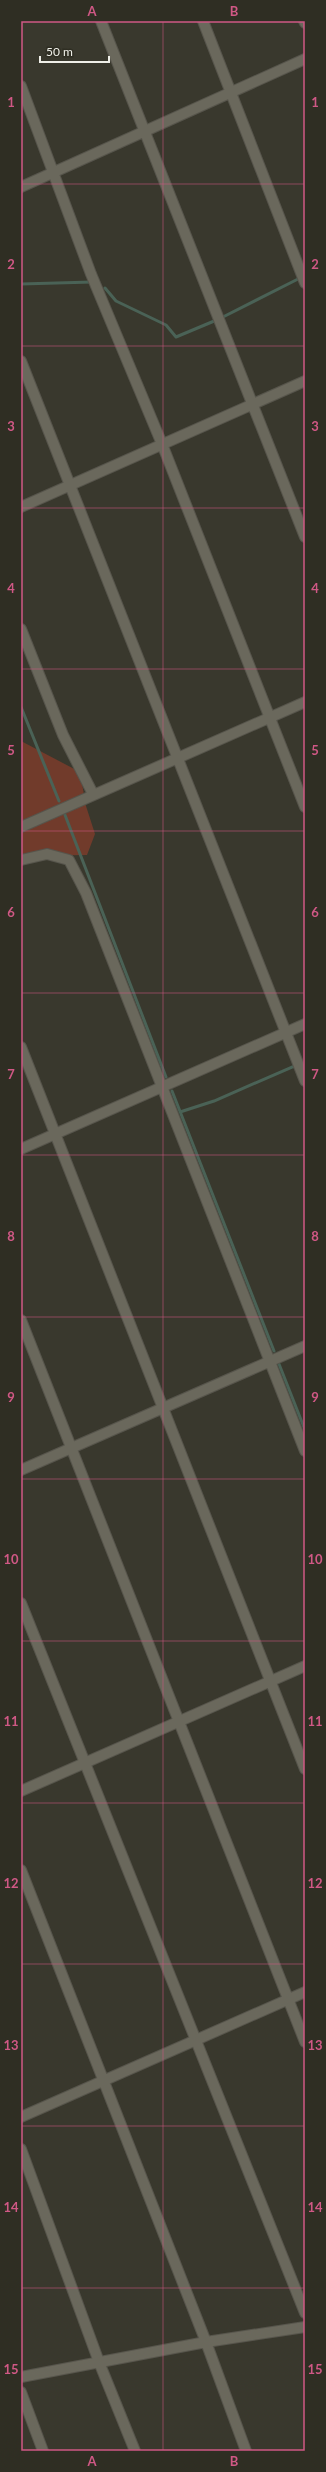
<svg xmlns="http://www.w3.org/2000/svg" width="326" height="2472" viewBox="0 0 326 2472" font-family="Lato,sans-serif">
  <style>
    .green { fill: #713b2b }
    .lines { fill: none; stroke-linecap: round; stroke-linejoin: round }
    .stream { stroke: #4a6256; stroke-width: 3 }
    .minor-casing { stroke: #57554c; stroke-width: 12 }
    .minor { stroke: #6a685c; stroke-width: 10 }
    .grid { fill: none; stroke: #d05885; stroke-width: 1; stroke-opacity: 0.55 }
    .neatline { fill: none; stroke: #d05885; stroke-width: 1.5 }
    .grid-label { font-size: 13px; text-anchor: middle; font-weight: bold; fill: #d05885 }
  </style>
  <rect width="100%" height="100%" fill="#39382d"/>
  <path class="green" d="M21,741L80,772L86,806L95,834L87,855L21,856Z"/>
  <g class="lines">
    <path class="stream" d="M21,284L92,282
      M105,288L116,301L166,325L176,337L219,319L302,277
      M21,707L59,801
      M65,815L166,1077
      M172,1091L274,1351
      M180,1112L214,1101L292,1067L305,1065
      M279,1364L305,1430"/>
    <defs>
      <path id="minor" d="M101,21L305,537
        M203,21L305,283
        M304,21L305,23
        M21,86L91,274L162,444L305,807
        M21,187L305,59
        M21,361L305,1081
        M21,507L305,381
        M21,629L63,735L93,794
        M21,827L305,702
        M21,860L47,854L69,860L86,893L305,1451
        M21,1047L305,1769
        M21,1149L305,1024
        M21,1320L305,2042
        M21,1470L305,1346
        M21,1603L305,2313
        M21,1791L305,1666
        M21,1870L206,2342L246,2451
        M21,2117L305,1992
        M21,2149L99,2362L135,2451
        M21,2377L206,2342L305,2327
        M21,2392L43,2451"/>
    </defs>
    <use href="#minor" class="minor-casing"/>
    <use href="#minor" class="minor"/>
  </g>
  <path class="grid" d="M163,21V2451M21,184H305M21,346H305M21,508H305M21,669H305M21,831H305M21,993H305M21,1155H305M21,1317H305M21,1479H305M21,1641H305M21,1803H305M21,1964H305M21,2126H305M21,2288H305"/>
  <rect width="326" height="2472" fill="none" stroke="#2f2e23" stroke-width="44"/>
  <path d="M40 56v6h69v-6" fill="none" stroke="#efefe8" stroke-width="2"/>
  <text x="46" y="56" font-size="12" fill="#efefe8" stroke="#2f2e23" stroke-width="3" paint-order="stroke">50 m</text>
  <rect x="22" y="22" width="282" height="2428" class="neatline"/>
  <g class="grid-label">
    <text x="92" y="16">A</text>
    <text x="234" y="16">B</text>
    <text x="11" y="107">1</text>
    <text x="315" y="107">1</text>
    <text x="11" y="269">2</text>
    <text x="315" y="269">2</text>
    <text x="11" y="431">3</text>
    <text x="315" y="431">3</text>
    <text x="11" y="593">4</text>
    <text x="315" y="593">4</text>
    <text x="11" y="755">5</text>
    <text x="315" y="755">5</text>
    <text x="11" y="917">6</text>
    <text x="315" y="917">6</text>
    <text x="11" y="1079">7</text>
    <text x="315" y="1079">7</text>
    <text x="11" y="1241">8</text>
    <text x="315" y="1241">8</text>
    <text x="11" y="1402">9</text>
    <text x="315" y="1402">9</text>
    <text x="11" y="1564">10</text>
    <text x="315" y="1564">10</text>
    <text x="11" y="1726">11</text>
    <text x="315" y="1726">11</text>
    <text x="11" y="1888">12</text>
    <text x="315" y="1888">12</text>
    <text x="11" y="2050">13</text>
    <text x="315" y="2050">13</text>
    <text x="11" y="2212">14</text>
    <text x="315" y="2212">14</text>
    <text x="11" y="2374">15</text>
    <text x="315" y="2374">15</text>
    <text x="92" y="2466">A</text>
    <text x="234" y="2466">B</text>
  </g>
</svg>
